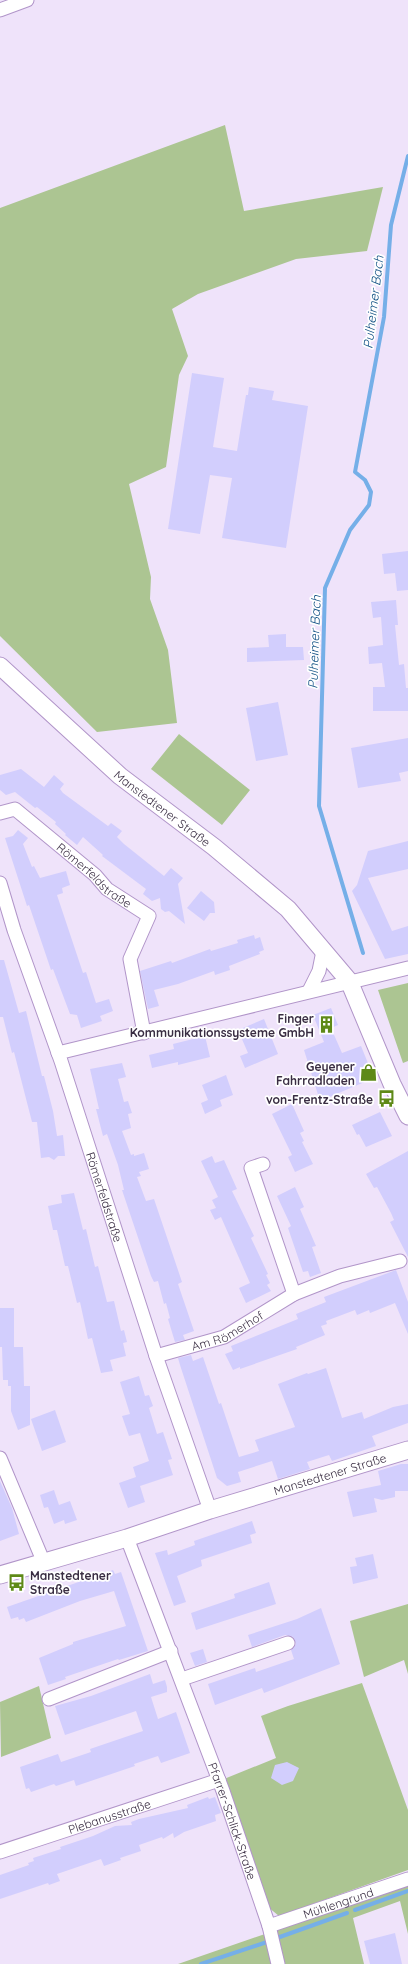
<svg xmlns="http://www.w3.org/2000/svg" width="408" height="1964" viewBox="0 0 408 1964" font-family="Quicksand,sans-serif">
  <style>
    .green { fill: #acc592 }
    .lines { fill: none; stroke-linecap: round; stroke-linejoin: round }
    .stream { stroke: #75afe8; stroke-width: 4 }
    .building { fill: #d2cefd }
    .minor-casing { stroke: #b195c9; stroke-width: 15 }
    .tertiary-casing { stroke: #b195c9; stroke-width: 19 }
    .minor { stroke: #fff; stroke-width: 13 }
    .tertiary { stroke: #fff; stroke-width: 17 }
    .labels { text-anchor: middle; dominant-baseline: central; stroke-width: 3.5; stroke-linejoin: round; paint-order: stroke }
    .street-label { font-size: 12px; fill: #392d42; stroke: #fff }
    .poi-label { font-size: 12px; font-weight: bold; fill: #392d42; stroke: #fff; text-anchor: end }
    .water-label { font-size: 13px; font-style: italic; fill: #125185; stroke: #fff }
  </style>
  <rect width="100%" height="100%" fill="#efe3fa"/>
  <path class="green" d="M225,125L244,211L383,187L367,251L296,259L198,294L172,309L188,356L179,375L166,467L129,484L151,577L150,599L168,650L177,723L97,732L0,636V208Z
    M179,734L250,790L222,825L151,769Z
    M408,983V1061L403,1063L378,990Z
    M408,1604V1674L404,1660L364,1677L350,1621Z
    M362,1683L408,1810V1870L279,1916L268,1907L224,1779L276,1758L261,1716L288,1706Z
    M39,1686L51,1738L1,1757L0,1702Z
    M408,1884V1934L400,1901L353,1918L364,1964H283L275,1931Z
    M265,1934L272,1964H178Z"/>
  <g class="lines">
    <path class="stream" d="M363,953L319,806L325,588L350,530L369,505L371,492L365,480L355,472L384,317L391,225L408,156
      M355,1910L408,1891
      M277,1938L347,1913
      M201,1964L267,1942"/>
  </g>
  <path class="building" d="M192,373L224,378L213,447L237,451L246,395H248L249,387L274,391L272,400L308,406L286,548L222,538L232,478L210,475L200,534L168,529Z
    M408,551V590L397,591L395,573L384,574L382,554Z
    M396,600L398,625H395L399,665L404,664L406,688H408V711H373V687H385L382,663L369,664L368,647L383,645L381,617L373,618L371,602Z
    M286,634V647H303L304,660L247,662V648L269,647L268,635Z
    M278,702L288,755L256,761L246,708Z
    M408,738V771L399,773L401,781L358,788L351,748Z
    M21,769L44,787L54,775L64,784L60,789L63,793L108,826L111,823L122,831L117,837L124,844L164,876L171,868L183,878L178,884L185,924L169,911L165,912L161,909L160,898L152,901L143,894L146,889L102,856L103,855L83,837L77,845L65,835L66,834L55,824L56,822L37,807L35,808L15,792L6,795L0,790V775Z
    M18,830L28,838L23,844L32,867L34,866L40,878L66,871L70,885L62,888L63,893L57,895L83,973L86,972L96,1003L109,999L113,1011L100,1016L102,1021L81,1028L77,1015L70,1014L53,969L51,970L29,905L27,906L5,838L13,836Z
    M408,841V869L368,878L392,931L408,926V954L385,959L352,891L357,885L368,851Z
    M201,891L214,902L215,913H210L204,921L187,908Z
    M254,935L255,939L260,937L264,950L259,952L260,954L229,966L230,970L215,975L214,971L178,984L154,990L159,1006L148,1009L140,971L171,961L172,963L210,949L211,951L238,943L237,940Z
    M0,960H4L19,1013L26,1011L42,1076H44L53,1111L57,1136L63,1135L65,1156H58L54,1160L49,1157L41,1158L37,1122H32L14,1052L12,1053L3,1017H0Z
    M331,1008L338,1025L331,1028L342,1053L361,1046L374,1078L320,1101L304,1050L324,1042L313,1015Z
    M264,1019L278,1054L245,1068L240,1056L248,1053L238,1030Z
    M205,1036L210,1057L178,1065V1062L152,1068L149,1055L174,1049L173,1044Z
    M122,1063L126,1077L118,1079L124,1102L128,1101L132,1113L128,1114L131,1128L122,1131L131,1155L134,1154V1156L144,1153L149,1169L139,1172L141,1176L137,1177L146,1201L154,1199L182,1282L178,1284L194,1331L183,1335L185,1340L175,1342L168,1319L170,1318L166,1303L164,1304L158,1281L154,1282L151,1276L122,1190H124L118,1165L107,1134L103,1136L96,1109H99L90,1069Z
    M226,1075L233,1095L220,1100L222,1106L205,1114L201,1103L208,1100L202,1085Z
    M292,1104L304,1131L300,1133L304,1141L302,1142L313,1164L295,1172L288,1157L292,1155L272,1114Z
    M380,1112L392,1136L366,1147L359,1134L357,1135L352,1125Z
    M408,1151V1257L390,1222L394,1220L391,1213L377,1187L374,1188L366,1174Z
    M212,1156L215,1163L224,1160L237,1189L232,1191L254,1236L251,1238L268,1274L266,1275L270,1283L267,1285L271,1291L246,1303L239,1288L250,1283L221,1217L215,1220L210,1210L216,1208L212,1200L218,1197L201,1161Z
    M295,1187L304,1207L300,1209L316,1246L312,1247L321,1273L310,1277L308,1271L303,1272L288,1228L291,1226L277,1196Z
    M74,1193L83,1230L86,1229L95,1267L98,1266L107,1302L114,1301L121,1331L124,1330L127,1342L123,1343L126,1356L110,1360L113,1371L101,1373L92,1338L88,1339L80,1302L77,1303L68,1266H65L57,1230H53L48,1206L62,1203L61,1195Z
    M396,1270L408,1302V1334L395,1303L370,1313L369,1310L357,1315L355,1310L326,1321L327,1324L321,1326L325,1335L296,1347L297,1349L240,1369V1367L233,1370L225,1354L233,1351L231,1346L298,1319L296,1314L326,1302L324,1297Z
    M0,1308H14V1347H23L24,1386H30V1425L18,1430L11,1411V1386H8V1380H3L2,1347H0Z
    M191,1355L193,1361L203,1357L219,1404L221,1403L239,1457L259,1451L255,1440L295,1427L278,1384L307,1373L308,1374L326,1368L342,1418L362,1412L364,1419L393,1407L408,1404V1423L372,1436L376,1446L332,1461L329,1455L307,1462L310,1469L278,1479L272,1461L238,1472L241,1482L227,1486L217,1478L180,1365L178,1358Z
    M139,1376L145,1396L149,1395L153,1406L149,1408L157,1434L163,1432L172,1459L168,1460L173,1475L140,1486L145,1502L128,1508L119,1483L136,1477L133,1467L149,1461L140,1433L129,1436L122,1416L130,1414L120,1382Z
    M55,1410L66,1442L42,1451L31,1419Z
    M401,1464H408V1491H395V1497L382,1500L374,1498L377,1512L353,1517L347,1492L381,1485L378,1471Z
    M0,1481L12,1508L19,1534L0,1541Z
    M54,1490L59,1505L70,1501L77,1520L65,1524L64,1520L54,1524L48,1507L44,1508L40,1495Z
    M252,1521L256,1533L250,1535L252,1543L201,1560L202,1566L177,1576L186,1602L174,1606L155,1553L167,1550L168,1555L195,1545L194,1541Z
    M373,1554L378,1578L353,1584L350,1567L357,1566L355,1558Z
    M113,1570L115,1574L121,1572L148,1651L119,1660L118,1659L65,1677L66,1679L48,1685L39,1658L73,1644V1642L126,1626L114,1591L80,1601L26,1622L24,1618L19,1620L18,1617L11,1619L7,1607Z
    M269,1582L276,1604L196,1630L191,1613L235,1598L234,1594Z
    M321,1608L340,1664L264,1693L262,1688L215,1705L208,1684L255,1668L256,1672L294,1659L291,1650L296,1644L293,1637L285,1635L252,1647L248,1635L297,1619Z
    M203,1649L207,1662L195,1666L190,1653Z
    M150,1674L153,1684L165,1680L167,1687V1692L151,1697L158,1719L176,1712L190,1753L161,1763L158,1756L134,1764L135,1766L76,1786L74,1780L56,1786L54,1784L31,1792L29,1788L26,1789L20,1767L58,1754L61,1762L91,1752L90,1749L143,1731L136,1711L65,1735L55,1706L91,1696Z
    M287,1762L299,1768L293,1781L282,1785L271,1778L275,1765Z
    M208,1797L209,1799L215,1797L221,1813L215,1815L216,1821L184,1832L174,1838L173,1833L163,1839L162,1837L139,1845L141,1851L120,1858L121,1860L104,1866L101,1859L57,1874L60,1881L49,1885L48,1883L0,1899V1875L29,1865L28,1863L34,1861L33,1858L61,1849L60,1847L93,1836L115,1826L132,1825L131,1822L139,1819L188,1808L187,1805Z
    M395,1933L402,1964H370L364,1941Z"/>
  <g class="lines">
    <defs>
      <g id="minor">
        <path d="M0,10L27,0"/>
        <path id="s1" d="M0,813L15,809L95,875L107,889L149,916L130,959L144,1033"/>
        <path id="s2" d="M0,883L14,930L61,1061L156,1356L210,1510"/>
        <path d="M309,991L319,971L323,951"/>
        <path d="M58,1053L408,968"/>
        <path d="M263,1164L251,1168L294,1294"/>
        <path id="s3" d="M156,1356L224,1337L294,1294L340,1276L400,1261"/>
        <path d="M0,1458L44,1563"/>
        <path id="s4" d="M127,1538L223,1791L269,1926L278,1964"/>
        <path d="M182,1679L288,1643"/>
        <path d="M49,1699L171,1651"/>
        <path id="s5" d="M0,1852L219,1780"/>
        <path id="s6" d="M269,1926L408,1879"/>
      </g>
      <g id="tertiary">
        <path id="s7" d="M0,666L120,776L214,847L288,909L349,981L392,1084L408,1116"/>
        <path id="s8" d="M0,1575L127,1538L210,1510L408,1450"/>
      </g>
    </defs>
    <use href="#minor" class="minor-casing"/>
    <use href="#tertiary" class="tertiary-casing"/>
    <use href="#minor" class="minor"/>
    <use href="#tertiary" class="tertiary"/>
  </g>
  <defs>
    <symbol id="building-bare" viewBox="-9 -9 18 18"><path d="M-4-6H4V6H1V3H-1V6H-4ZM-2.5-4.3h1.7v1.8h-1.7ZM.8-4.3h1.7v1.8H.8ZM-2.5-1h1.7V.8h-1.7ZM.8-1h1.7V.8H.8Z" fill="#5e8917" stroke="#fff" stroke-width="2.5" paint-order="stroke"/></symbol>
    <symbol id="shop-bare" viewBox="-9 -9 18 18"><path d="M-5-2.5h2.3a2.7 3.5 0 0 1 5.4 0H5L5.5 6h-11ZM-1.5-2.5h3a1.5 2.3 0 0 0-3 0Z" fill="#5e8917" stroke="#fff" stroke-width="2.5" paint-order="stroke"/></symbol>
    <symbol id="bus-bare" viewBox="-9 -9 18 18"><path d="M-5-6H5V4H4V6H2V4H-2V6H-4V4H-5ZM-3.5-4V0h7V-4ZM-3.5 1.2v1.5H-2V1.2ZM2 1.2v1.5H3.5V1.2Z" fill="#5e8917" stroke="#fff" stroke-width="2.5" paint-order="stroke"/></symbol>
  </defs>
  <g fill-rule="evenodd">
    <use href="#building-bare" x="314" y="1012" width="25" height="25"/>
    <use href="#shop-bare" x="356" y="1060" width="25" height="25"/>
    <use href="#bus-bare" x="374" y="1086" width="25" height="25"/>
    <use href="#bus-bare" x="4" y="1570" width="25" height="25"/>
  </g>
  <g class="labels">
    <g class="street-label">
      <text stroke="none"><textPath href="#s7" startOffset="216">Manstedtener Straße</textPath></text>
      <text stroke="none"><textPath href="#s1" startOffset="119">Römerfeldstraße</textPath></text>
      <text stroke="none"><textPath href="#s2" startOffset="331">Römerfeldstraße</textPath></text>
      <text stroke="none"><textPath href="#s3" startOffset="76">Am Römerhof</textPath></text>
      <text stroke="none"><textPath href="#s8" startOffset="345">Manstedtener Straße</textPath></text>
      <text stroke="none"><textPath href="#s5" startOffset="115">Plebanusstraße</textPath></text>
      <text stroke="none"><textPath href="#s4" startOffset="302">Pfarrer-Schlick-Straße</textPath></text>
      <text stroke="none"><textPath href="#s6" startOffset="73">Mühlengrund</textPath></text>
    </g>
    <g class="poi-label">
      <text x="314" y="1018">Finger<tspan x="314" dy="14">Kommunikationssysteme GmbH</tspan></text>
      <text x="355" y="1066">Geyener<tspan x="355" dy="14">Fahrradladen</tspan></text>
      <text x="373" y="1099">von-Frentz-Straße</text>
      <text x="30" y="1575" text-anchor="start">Manstedtener<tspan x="30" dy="14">Straße</tspan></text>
    </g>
    <g class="water-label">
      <text transform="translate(373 302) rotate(-83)">Pulheimer Bach</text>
      <text transform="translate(314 642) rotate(-88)">Pulheimer Bach</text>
    </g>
  </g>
</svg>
